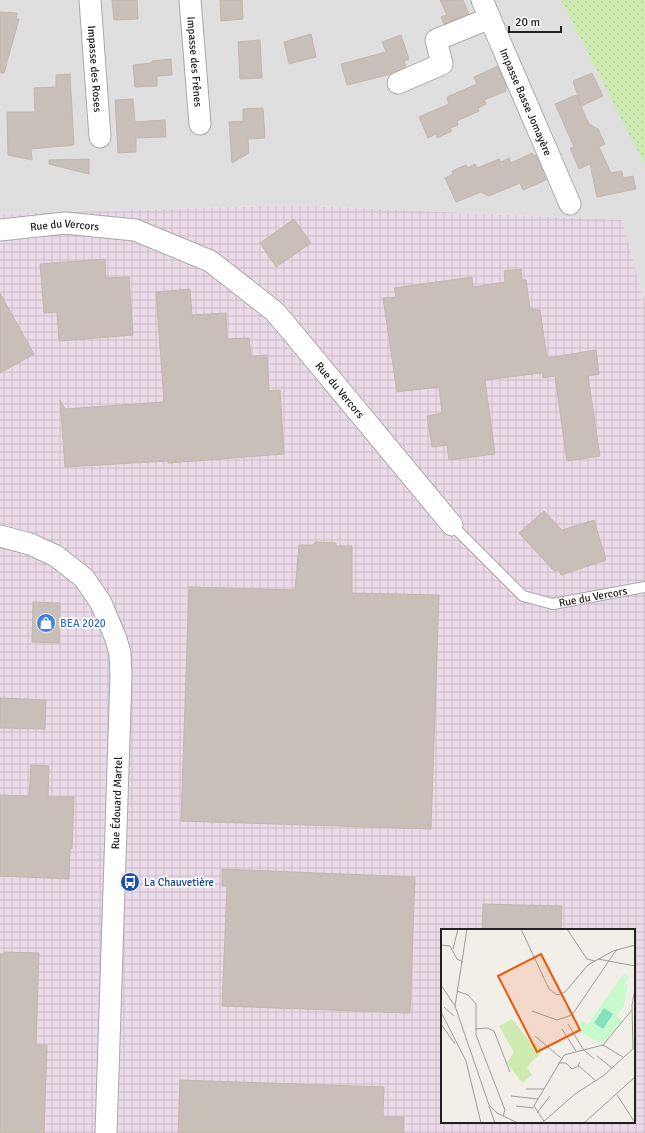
<svg xmlns="http://www.w3.org/2000/svg" width="645" height="1133" viewBox="0 0 645 1133" font-family="Signika,sans-serif">
  <style>
    .residential { fill: #e0dfdf }
    .industrial { fill: url(#industrial-grid); fill-rule: evenodd }
    .grass { fill: url(#grass-dots) }
    .building { fill: #c7bfb8; stroke: #c4b6ab }
    .lines { fill: none; stroke-linecap: round; stroke-linejoin: round }
    .service-casing { stroke: #a9a9a9; stroke-width: 12 }
    .minor-casing { stroke: #a9a9a9; stroke-width: 23 }
    .service { stroke: #fff; stroke-width: 10 }
    .minor { stroke: #fff; stroke-width: 21 }
    .labels { text-anchor: middle; dominant-baseline: central; stroke-width: 3.5; stroke-linejoin: round; paint-order: stroke }
    .street-label { font-size: 11px; fill: #222; stroke: #fff }
    .shop-label { font-size: 11px; fill: #366cbe; stroke: #fff; text-anchor: start }
    .transit-label { font-size: 11px; fill: #164399; stroke: #fff; text-anchor: start }
    .inset-road { fill: none; stroke: #9f9d99; stroke-width: 1 }
    .view { fill: #e8590c; fill-opacity: 0.15; stroke: #e8590c; stroke-width: 2 }
    .inset-edge { fill: none; stroke: #222; stroke-width: 2 }
  </style>
  <defs>
    <pattern id="industrial-grid" width="8" height="8" patternUnits="userSpaceOnUse"><rect width="8" height="8" fill="#ebdbe8"/><path d="M0 4h8M4 0v8" fill="none" stroke="#c9bcc7"/></pattern>
    <pattern id="grass-dots" width="8" height="8" patternUnits="userSpaceOnUse"><rect width="8" height="8" fill="#cdebb0"/><path d="M2 2h.1M6 6h.1" fill="none" stroke="#b0c997" stroke-width="1.8" stroke-linecap="round"/></pattern>
  </defs>
  <rect width="100%" height="100%" fill="#f2efe9"/>
  <path class="residential" d="M0,0H645V303L622,220L293,205L0,214Z"/>
  <path class="industrial" d="M293,205L622,220L645,303V1133H0V214ZM442,930H634V1122H442Z"/>
  <path class="grass" d="M561,0H645V165Z"/>
  <path class="building" d="M112,0H137L138,19L114,20Z
    M220,0H242L243,19L221,21Z
    M440,0H463L469,14L444,24L441,17L447,15Z
    M0,12L17,13L16,19H19L4,73H0Z
    M311,34L316,57L289,64L284,42Z
    M401,35L409,59L404,61L406,67L391,74L347,85L341,64L386,52L382,42Z
    M260,40L262,78L240,79L238,42Z
    M171,59L172,75L157,76V86L135,87L133,65L152,63V61Z
    M498,66L507,87L505,88L506,91L484,100L486,104L478,108L479,111L457,121L458,125L450,128L452,131L437,138L436,134L428,138L419,117L449,104L447,97L477,84L474,77Z
    M592,73L603,96L581,106L573,81Z
    M70,74L74,145L31,149L32,160L8,155L7,112H35L34,88L56,87V75Z
    M576,95L589,124L598,129L605,144L599,147L611,173L622,171L623,178L633,176L636,189L597,197L590,164L579,169L570,148L574,147L555,104Z
    M133,99L135,122L165,120L166,137L136,138V152L118,153L115,100Z
    M263,108L265,138L248,139L249,153L232,163L229,122L243,121V109Z
    M532,153L533,156L536,155L546,180L523,190L520,183L489,196L481,192L456,202L445,178L453,174L452,171L466,165L467,168L475,164L477,168L499,159L501,162L509,158L511,163Z
    M89,159V174L49,164V160Z
    M294,219L311,243L276,267L260,243Z
    M105,259L106,278L129,277L133,335L59,341L57,312L44,313L40,264Z
    M521,269L522,280H526L530,309L540,310L547,358L596,350L599,374L588,376L600,456L567,461L555,376L543,378L542,373L485,380L495,454L449,460L447,445L432,447L427,416L442,413L439,387L397,392L383,298L396,297L394,288L472,277L473,287L505,282L504,271Z
    M190,289L192,315L226,313L227,339L249,338L251,356L267,355L269,391L280,390L284,454L168,463V461L65,467L60,400L65,409L164,402L156,292Z
    M0,293L34,354L0,373Z
    M544,511L562,530L594,520L606,560L561,575L559,570L554,571L519,533Z
    M315,542L336,543V546H352V593L439,595L431,829L181,821L189,587L295,590L299,545H314Z
    M33,602L60,603L59,643L32,642Z
    M0,698L46,700L45,729L0,728Z
    M31,765L49,766L48,797H74L72,849H70L69,879L0,876V795L29,796Z
    M222,869L415,877L410,1013L222,1006L227,886H222Z
    M483,904L562,906L561,930H482Z
    M5,952L39,953L36,1045H47L44,1133H0V954H5Z
    M180,1080L384,1087L383,1117H404L403,1133H178Z"/>
  <g class="lines">
    <defs>
      <g id="service">
        <path id="s1" d="M452,525L523,596L553,604L645,587"/>
      </g>
      <g id="minor">
        <path id="s2" d="M90,0L100,137"/>
        <path id="s3" d="M190,0L200,124"/>
        <path id="s4" d="M482,0L570,204"/>
        <path d="M398,83L442,64L436,40L490,18"/>
        <path id="s5" d="M0,230L65,223L135,230L210,261L274,311L287,326L452,525"/>
        <path d="M0,536L30,544L56,556L84,578L101,603L116,639L120,653L121,677L106,1133"/>
      </g>
    </defs>
    <use href="#service" class="service-casing"/>
    <use href="#minor" class="minor-casing"/>
    <use href="#service" class="service"/>
    <use href="#minor" class="minor"/>
  </g>
  <defs>
    <symbol id="shop-disc" viewBox="-11 -11 22 22"><circle r="9.5" fill="#3f7fe0" stroke="#fff"/><path d="M-5-2.5h2.3a2.7 3.5 0 0 1 5.4 0H5L5.5 6h-11ZM-1.5-2.5h3a1.5 2.3 0 0 0-3 0Z" fill="#fff"/></symbol>
    <symbol id="bus-disc" viewBox="-11 -11 22 22"><circle r="9.5" fill="#1a4fb4" stroke="#fff"/><path d="M-5-6H5V4H4V6H2V4H-2V6H-4V4H-5ZM-3.5-4V0h7V-4ZM-3.5 1.2v1.5H-2V1.2ZM2 1.2v1.5H3.5V1.2Z" fill="#fff"/></symbol>
  </defs>
  <g fill-rule="evenodd">
    <use href="#shop-disc" x="35" y="612" width="22" height="22"/>
    <use href="#bus-disc" x="119" y="871" width="22" height="22"/>
  </g>
  <g class="labels">
    <g class="street-label">
      <text stroke="none"><textPath href="#s3" startOffset="62">Impasse des Frênes</textPath></text>
      <text stroke="none"><textPath href="#s2" startOffset="69">Impasse des Roses</textPath></text>
      <text stroke="none"><textPath href="#s4" startOffset="111">Impasse Basse Jomayère</textPath></text>
      <text stroke="none"><textPath href="#s5" startOffset="65">Rue du Vercors</textPath></text>
      <text stroke="none"><textPath href="#s5" startOffset="401">Rue du Vercors</textPath></text>
      <text stroke="none"><textPath href="#s1" startOffset="172">Rue du Vercors</textPath></text>
      <text transform="translate(117 803) rotate(-88)">Rue Édouard Martel</text>
    </g>
    <g class="shop-label">
      <text x="60" y="623">BEA 2020</text>
    </g>
    <g class="transit-label">
      <text x="144" y="882">La Chauvetière</text>
    </g>
  </g>
  <g transform="translate(441 929)">
    <rect width="194" height="194" fill="#f2efe9"/>
    <path d="M71,90L88,111L103,121L86,138L91,146L81,154L66,134L73,123L58,97Z" fill="#cdebb0"/>
    <path d="M183,44L187,48L189,47L184,54L187,56L183,77L175,87L181,92L164,112L157,113L141,104L137,96L142,92L147,95Z" fill="#c8facc"/>
    <path d="M163,79L172,85L162,100L153,94Z" fill="#88e0be"/>
    <path class="inset-road" d="M80,0L108,60L116,66L124,63L147,36L172,22L194,16M126,0L146,30L154,32M0,16L9,17L16,30L22,33M12,20L17,0M157,30L194,37M0,56L14,77L48,176L56,184L77,194M16,62L27,66L35,75V106L64,181L62,187M14,77L26,0M3,78L13,87M91,82L116,91L131,86L176,20M0,83L25,132L40,194M0,95L14,115M127,95L142,120L153,130M34,100L46,99L53,102L69,143M121,100L135,122M94,107L120,129M162,116L191,81M192,119L191,76L194,60M156,127L171,139M139,133L137,136L155,152M117,134H125L131,140L138,137M85,160H103M176,166L193,192M70,167L97,170M48,177L54,194M75,177L93,179M96,184L109,167M103,192L93,177L123,126L162,116L182,128M101,194L134,165L162,147L194,118M143,194L194,148"/>
    <path class="view" d="M100,25L139,101L96,123L57,47Z"/>
    <rect width="194" height="194" class="inset-edge"/>
  </g>
  <path d="M509 26v6h52v-6" fill="none" stroke="#222222" stroke-width="2"/>
  <text x="515" y="26" font-size="12" fill="#222222" stroke="#ffffff" stroke-width="3" paint-order="stroke">20 m</text>
</svg>
